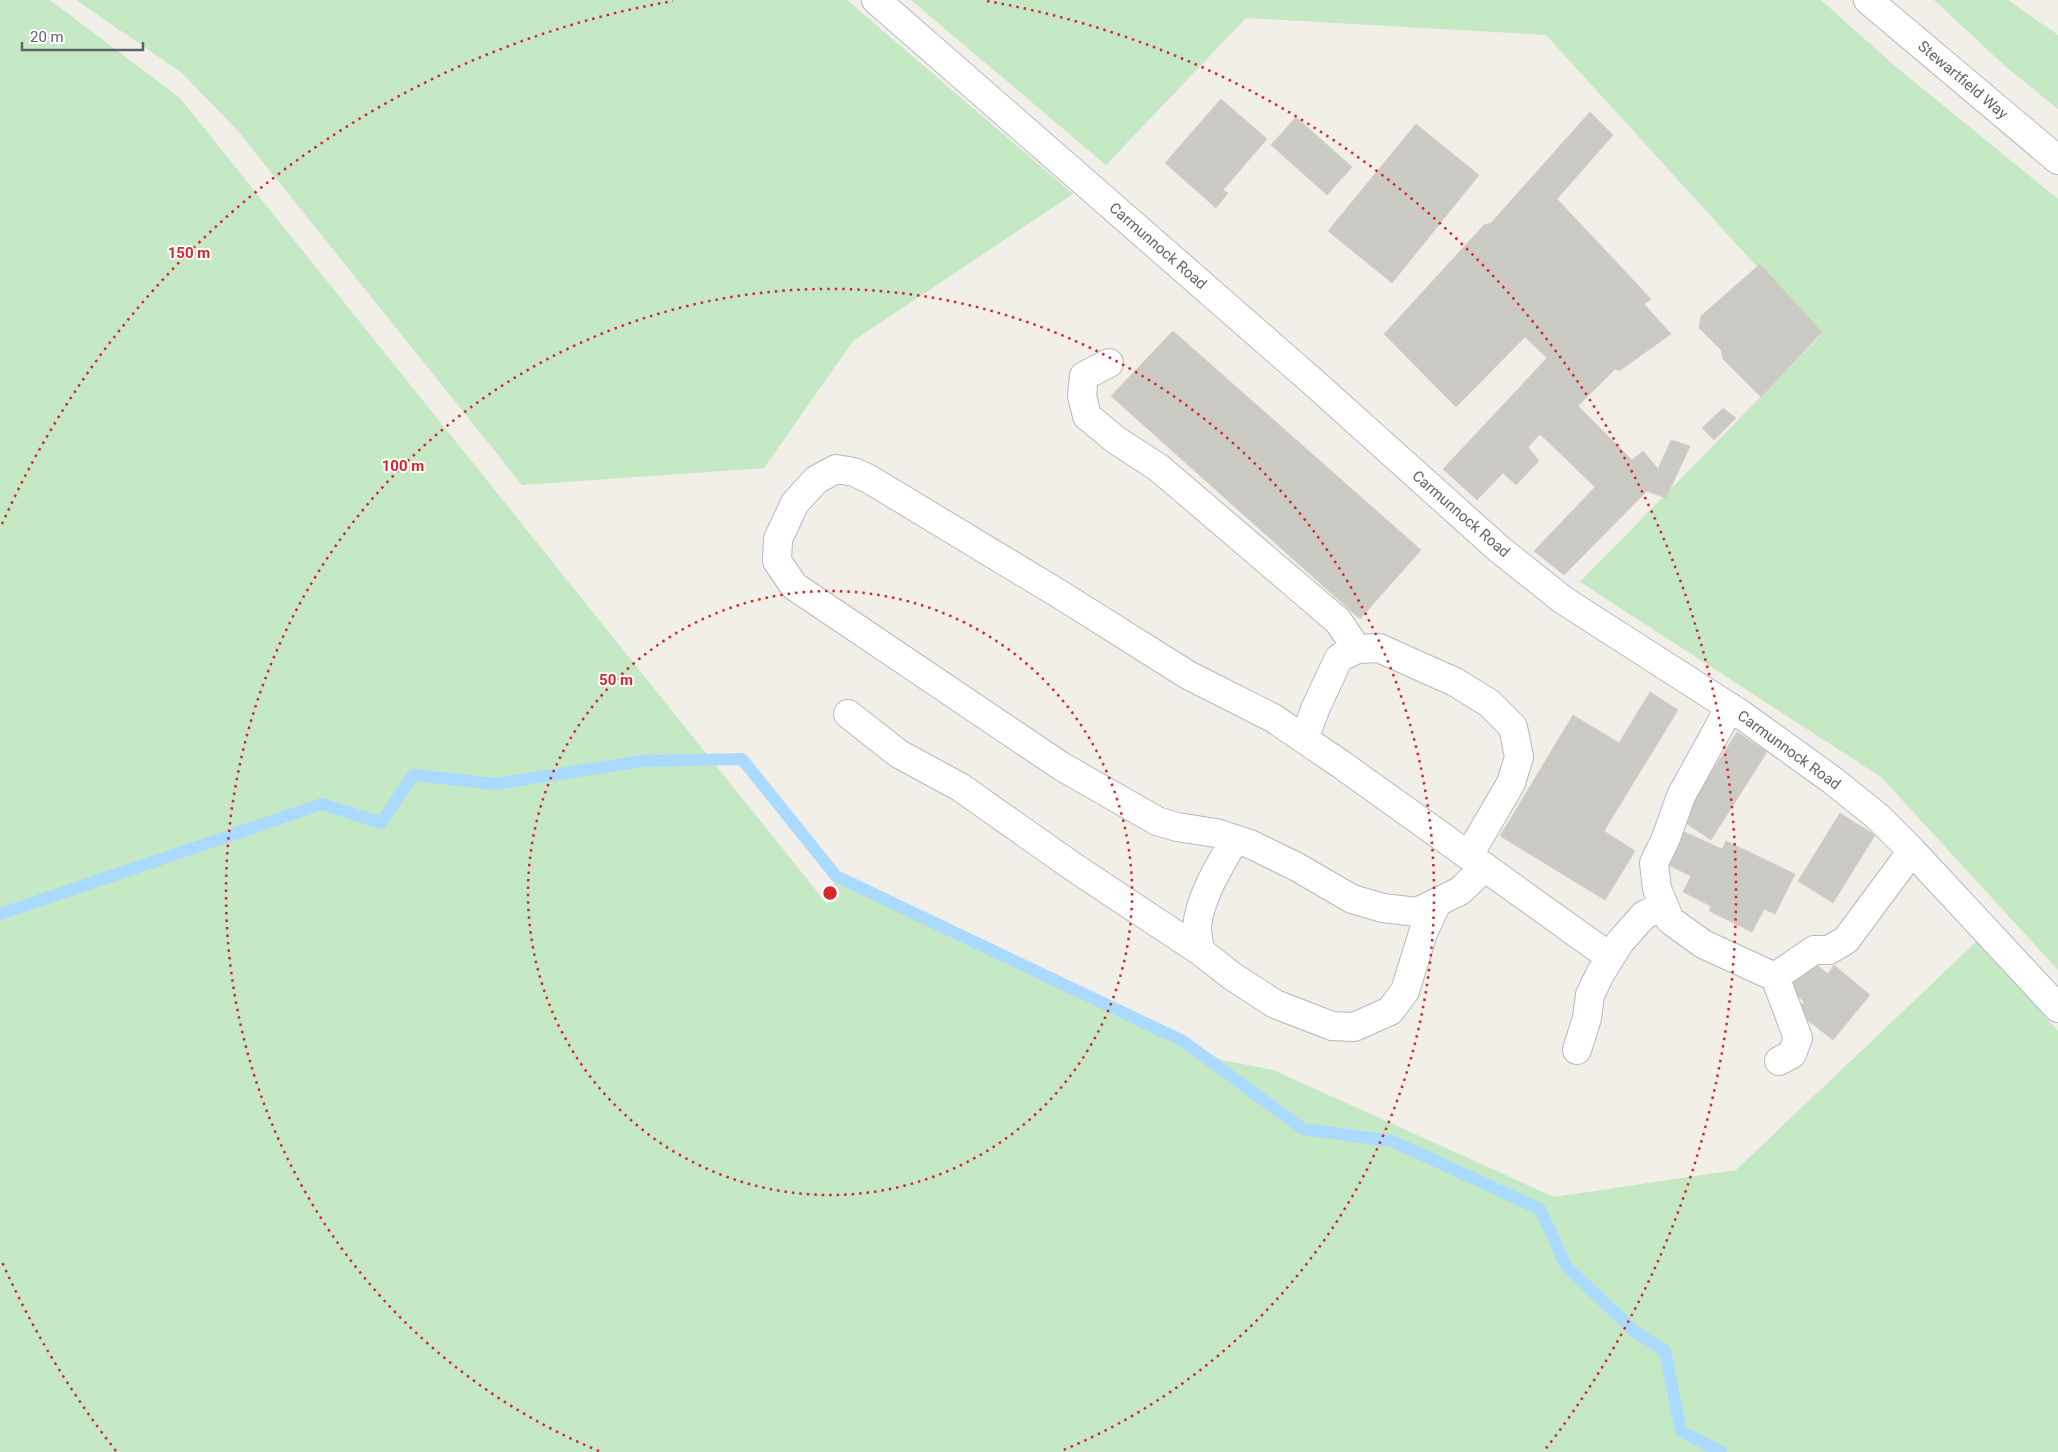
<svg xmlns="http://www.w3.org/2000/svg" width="2058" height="1452" viewBox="0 0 2058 1452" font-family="Roboto,sans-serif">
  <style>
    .green { fill: #c5e8c5 }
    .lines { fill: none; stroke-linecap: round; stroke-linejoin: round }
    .stream { stroke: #aadaff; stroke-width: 12 }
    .building { fill: #cccac5; stroke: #d6d1c6 }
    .minor-casing { stroke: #b5b8bc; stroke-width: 30 }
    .minor { stroke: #fff; stroke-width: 28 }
    .ring { fill: none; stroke: #d62828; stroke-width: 2.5; stroke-dasharray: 2.5 5 }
    .labels { text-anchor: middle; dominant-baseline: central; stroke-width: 4; stroke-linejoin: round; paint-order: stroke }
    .street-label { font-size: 15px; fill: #5f6368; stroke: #fff }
    .centre { fill: #d62828; stroke: #fff; stroke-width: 2.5 }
    .ring-label { font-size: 15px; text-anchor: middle; font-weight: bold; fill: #d62828; stroke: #fff; stroke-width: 4; stroke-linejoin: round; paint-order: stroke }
  </style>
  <rect width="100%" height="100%" fill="#f1efe8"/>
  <path class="green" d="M0,0H50L180,98L827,904L836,876L1222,1060L1273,1070L1554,1197L1736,1170L1977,941L2058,1031V1452H0Z
    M76,0H847L1073,194L853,341L764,468L522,485L238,131L182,73Z
    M911,0H1821L1896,67L2058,199V970L1881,777L1580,582L1820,336L1546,35L1246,18L1106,165Z
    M1934,0H2008L2058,35V109L2005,66Z"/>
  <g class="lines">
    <path class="stream" d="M0,914L322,804L381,823L413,775L495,784L642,761L742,759L836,876L1183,1041L1303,1129L1392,1141L1540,1209L1566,1266L1634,1331L1665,1351L1681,1431L1721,1452"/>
  </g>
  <path class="building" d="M1221,99L1267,139L1223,190L1228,193L1216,208L1165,163Z
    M1590,112L1613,135L1557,199L1651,299L1644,304L1671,334L1619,371L1615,369L1578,406L1632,460L1643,451L1658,469L1671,440L1690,446L1666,498L1647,491L1564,575L1534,551L1595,487L1540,434L1528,447L1539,461L1516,485L1503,473L1477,500L1443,469L1547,358L1525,337L1456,407L1384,334L1484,225L1491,223Z
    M1296,117L1352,167L1327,195L1271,145Z
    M1416,124L1479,175L1392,283L1328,231Z
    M1760,264L1822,332L1761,397L1723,359L1721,350L1699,328L1701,316Z
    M1173,331L1421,550L1360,619L1111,396Z
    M1723,408L1736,418L1714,440L1702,428Z
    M1650,692L1678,710L1604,831L1635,851L1605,900L1500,836L1573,715L1619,743Z
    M1737,732L1767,752L1711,840L1681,820Z
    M1840,813L1875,835L1833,903L1798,881Z
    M1676,828L1722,849L1726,841L1795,874L1775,914L1764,909L1752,932L1709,911L1711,906L1683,892L1691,876L1660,861Z
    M1810,959L1828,974L1834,965L1870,995L1833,1040L1796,1011L1804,1002L1788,986Z"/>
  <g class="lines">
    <defs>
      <path id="minor" d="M876,0L1312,381L1499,549L1563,600L1739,713L1832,780L1877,816L1912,851L2058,1008
        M1868,0L2058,160
        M1109,363L1084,376L1082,396L1087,416L1116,440L1159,468L1338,621L1357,649
        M1730,707L1681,796L1666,838L1654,863L1657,889L1670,920L1703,944L1775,977L1798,1038L1792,1054L1779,1061
        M848,714L899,754L960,787L1072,866L1200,951
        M1304,739L1316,707L1339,658L1357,649L1379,648L1455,682L1489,703L1513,727L1519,757L1511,783L1469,855
        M1235,839C1220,865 1200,896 1197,927C1197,934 1199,943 1200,951L1232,976L1275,1004L1332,1026L1354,1027L1390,1011L1405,991L1423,933L1437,903
        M1485,867L1460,891L1417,912L1383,908L1352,899L1297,867L1250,844L1216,833L1177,827L1157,821L1061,766L794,586L777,561L778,539L795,503L816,480L836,469L854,472L869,479L1061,595L1188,675L1273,718L1342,765L1610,957
        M1775,977L1814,950H1829L1846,940L1912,851
        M1577,1050L1587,1018L1590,995L1600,974L1620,942L1644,915L1664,906"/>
    </defs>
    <use href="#minor" class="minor-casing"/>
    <use href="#minor" class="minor"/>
  </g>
  <g class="ring">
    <circle cx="830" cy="893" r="302"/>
    <path d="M599 1451A604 604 0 1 1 1061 1451"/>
    <path d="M116 1451A906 906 0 0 1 2 1262M2 524A906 906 0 0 1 673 1M987 1A906 906 0 0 1 1544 1451"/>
  </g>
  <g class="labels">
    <g class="street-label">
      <text transform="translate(1963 80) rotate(40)">Stewartfield Way</text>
      <text transform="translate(1158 246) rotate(41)">Carmunnock Road</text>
      <text transform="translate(1461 514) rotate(41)">Carmunnock Road</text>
      <text transform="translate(1789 750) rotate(36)">Carmunnock Road</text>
    </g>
  </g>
  <circle cx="830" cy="893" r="8" class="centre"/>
  <g class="ring-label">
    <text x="189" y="258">150 m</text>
    <text x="403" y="471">100 m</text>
    <text x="616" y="685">50 m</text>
  </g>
  <path d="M22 42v8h121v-8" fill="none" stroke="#5f6368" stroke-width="2.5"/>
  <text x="30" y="42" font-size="15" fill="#5f6368" stroke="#ffffff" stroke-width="4" paint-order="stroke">20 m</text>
</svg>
